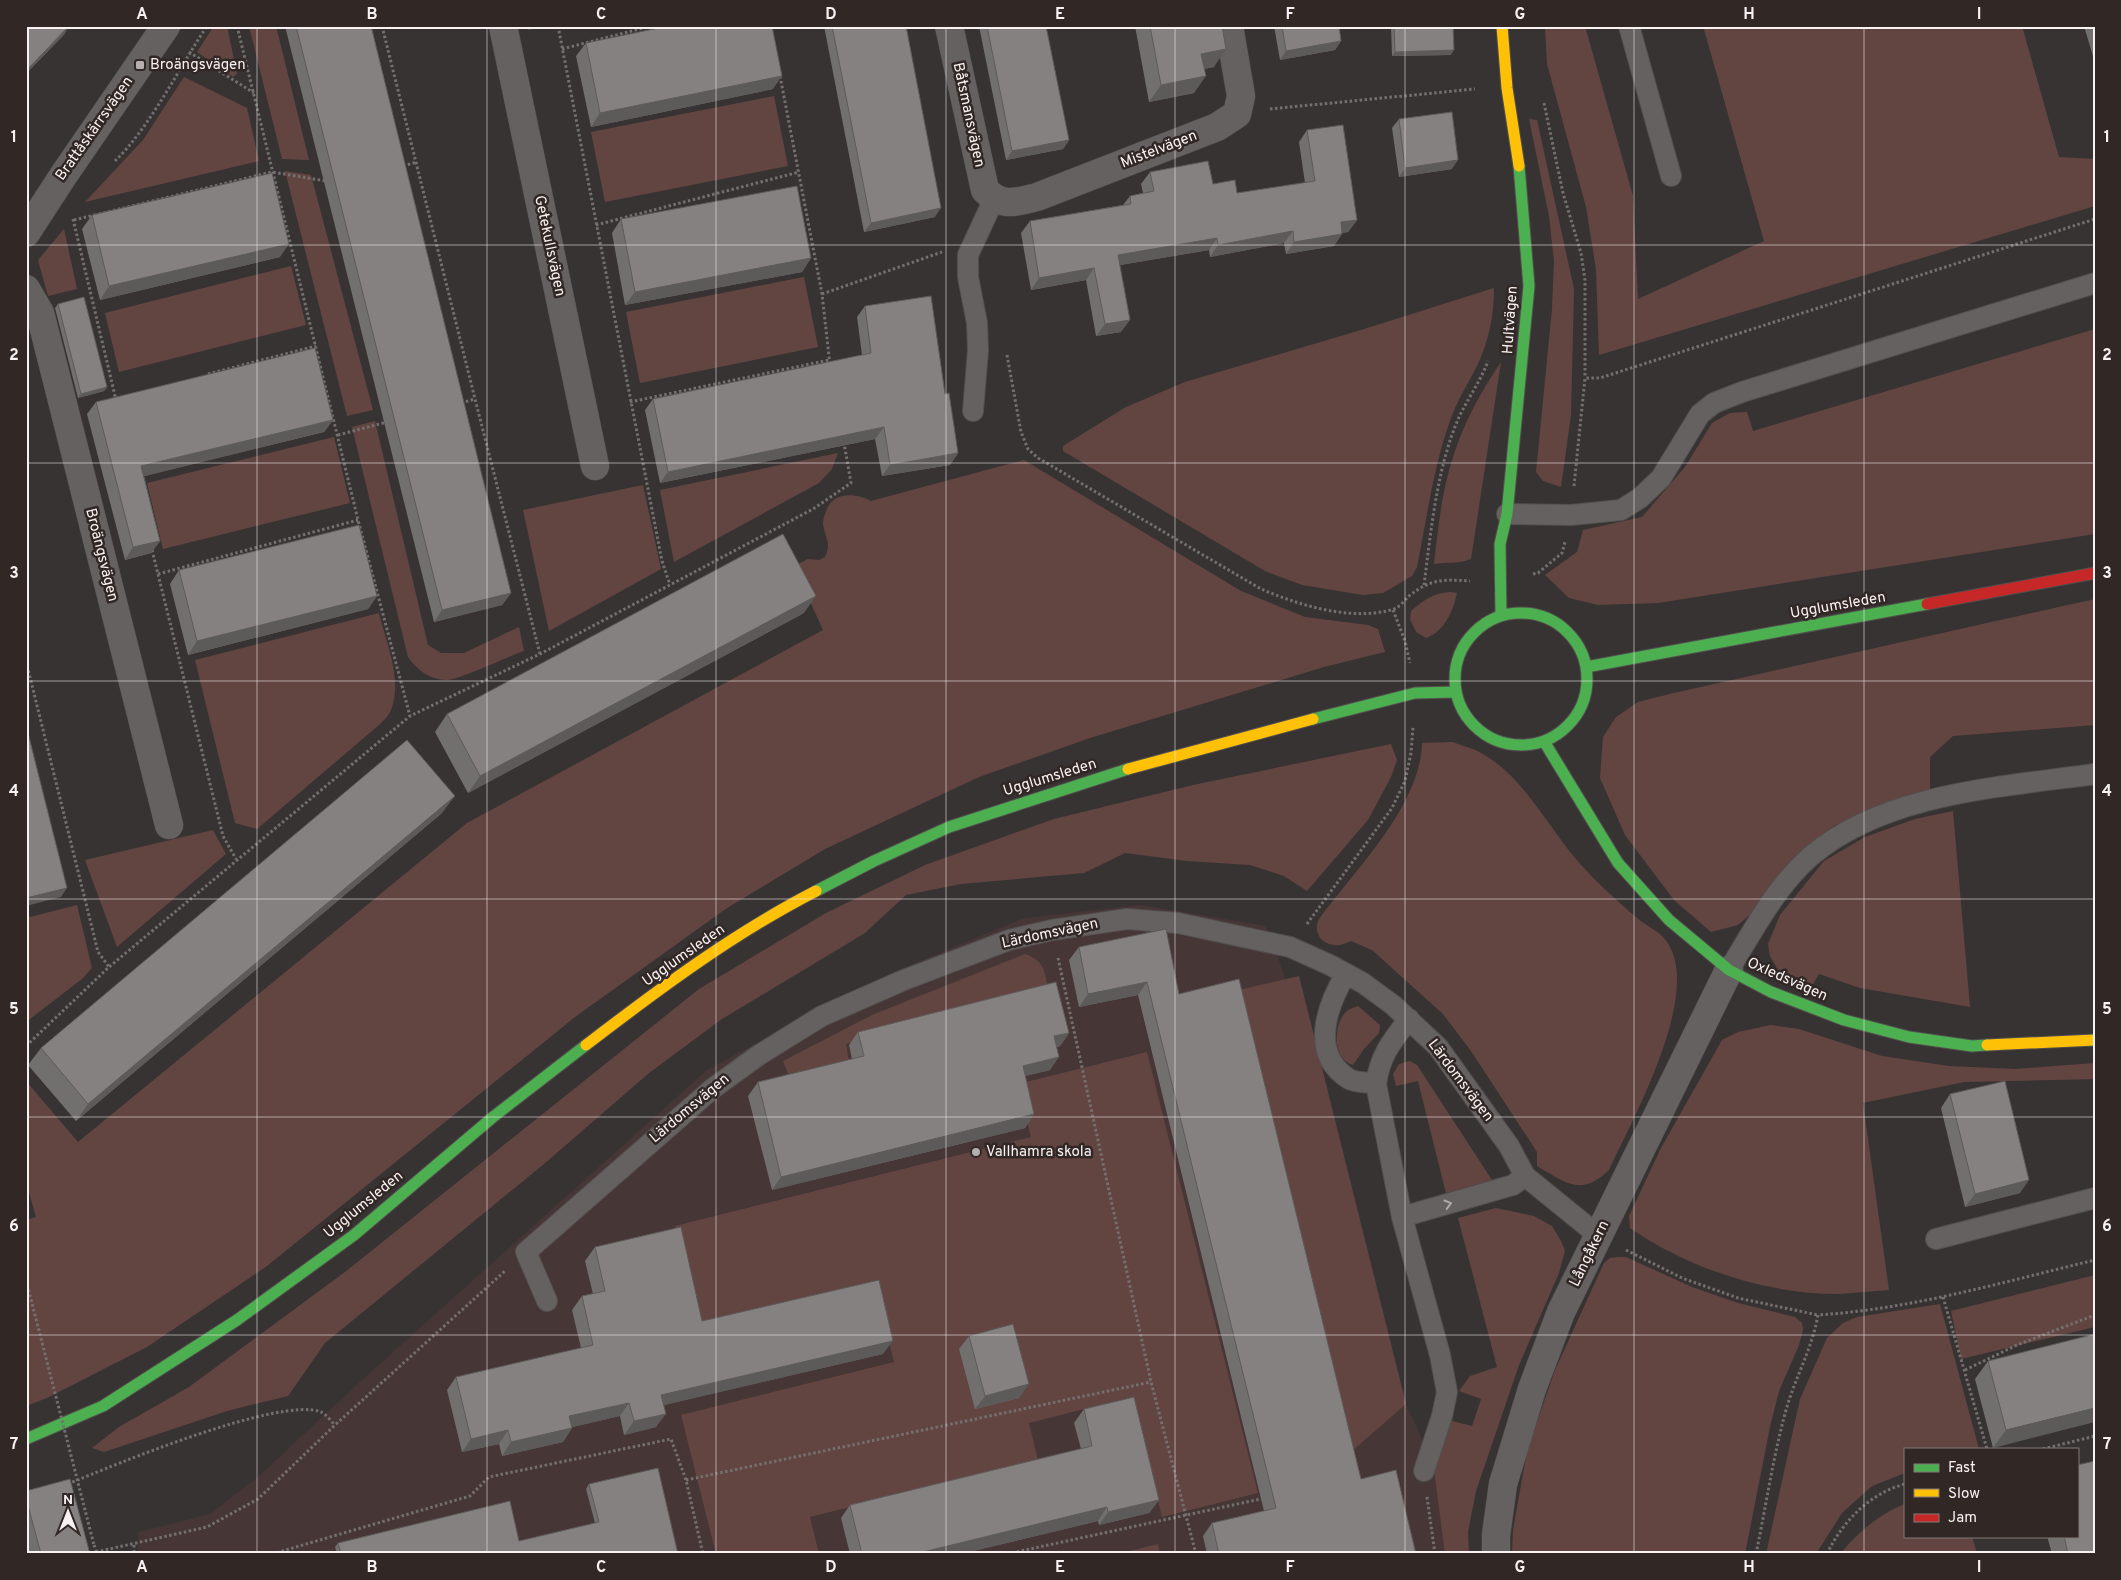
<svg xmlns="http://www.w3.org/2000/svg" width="2121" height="1580" viewBox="0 0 2121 1580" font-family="Overpass,sans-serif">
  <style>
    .built { fill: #463635 }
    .green { fill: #624541 }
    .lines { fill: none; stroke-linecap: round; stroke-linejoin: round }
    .lane-casing { stroke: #534f4f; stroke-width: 22 }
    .street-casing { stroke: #534f4f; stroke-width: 29 }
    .fast-casing { stroke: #534f4f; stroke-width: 13 }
    .slow-casing { stroke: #534f4f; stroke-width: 13 }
    .jam-casing { stroke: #534f4f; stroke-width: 13 }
    .path { stroke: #74706f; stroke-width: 3; stroke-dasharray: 2.5 2.5; stroke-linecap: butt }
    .lane { stroke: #656161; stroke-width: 20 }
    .street { stroke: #656161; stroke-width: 28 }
    .fast { stroke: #4caf50; stroke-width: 11 }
    .slow { stroke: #ffc107; stroke-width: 11 }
    .jam { stroke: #c62828; stroke-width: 11 }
    .path-bridge { stroke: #74706f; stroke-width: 3; stroke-dasharray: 2.5 2.5; stroke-linecap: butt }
    .wall { fill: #726f6f }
    .shaded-wall { fill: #5d5a5a }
    .building { fill: #858181; stroke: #5d5a5a }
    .oneway { stroke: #afaaaa }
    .grid { fill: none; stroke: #f9f2f2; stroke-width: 1; stroke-opacity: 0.55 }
    .poi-dot { fill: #b5afaf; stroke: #312826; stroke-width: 2 }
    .labels { text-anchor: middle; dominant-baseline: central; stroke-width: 5; stroke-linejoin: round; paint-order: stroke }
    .poi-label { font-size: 15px; fill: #f9f2f2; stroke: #312826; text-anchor: start }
    .street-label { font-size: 15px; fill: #f9f2f2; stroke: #312826 }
    .neatline { fill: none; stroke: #f9f2f2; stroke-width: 2 }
    .grid-label { font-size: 16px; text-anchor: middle; font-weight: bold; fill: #f9f2f2 }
  </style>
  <rect width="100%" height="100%" fill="#383333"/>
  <path class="built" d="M1141,905L1266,926L1283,971L1404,1400L1447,1491L1455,1554H137L139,1532L210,1514L258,1477L363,1379L708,1069L889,974L1024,918Z"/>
  <path class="green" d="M214,26H227L237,74L233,77L197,52Z
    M249,26H276L309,160L282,159Z
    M1545,26H1585L1633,196L1638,299L1764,241L1703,26H2022L2059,157L2095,159V206L1599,355L1596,269L1586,207L1547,64Z
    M184,77L247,108L259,161L85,202L143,140Z
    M774,96L788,166L605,202L591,132Z
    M1529,119L1537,120L1574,289L1571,415L1561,487L1543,481L1536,472L1552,309L1554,261L1549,216Z
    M285,171L311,175L373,410L347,416Z
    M64,229L77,289L48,296L38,260Z
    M291,266L306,325L119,372L105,313Z
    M804,277L818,347L640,383L626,312Z
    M1494,288C1494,315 1489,341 1477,366C1468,384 1456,402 1450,421C1433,468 1427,518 1417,567L1412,576L1383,593L1363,595L1302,585L1265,571L1063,451V446L1126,407L1185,382L1361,330Z
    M2095,329V534L1658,603L1598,605L1569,598L1545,575L1577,552L1583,530L1642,517L1685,467L1712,423L1730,413L1747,412L1753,431Z
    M1501,362L1471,559C1460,564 1446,562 1434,564C1438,528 1442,489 1454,454C1465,421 1481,391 1501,362Z
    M375,421L428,645L441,653H464L519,627L524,651C509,656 459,680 447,680C430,680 417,670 408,657L352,427Z
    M334,437L350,503L163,549L147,483Z
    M838,453L832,469L819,483L674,562L660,490Z
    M1024,460L1241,591L1305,617L1368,625L1378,629L1385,652L1324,667L1090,738L979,777L825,849L727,908L575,1017L267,1266L147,1347L47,1398L26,1406V1220L36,1217L26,1182V1081L78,1142L467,823L823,630L794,566L808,559L819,560L825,557C832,542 825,539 823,524C823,520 824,516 826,512C832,491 856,493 871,501Z
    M643,485L661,569L549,631L523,510Z
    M1450,592L1457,593C1453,611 1445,631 1426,638L1416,632L1410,619L1411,611C1424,600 1433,593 1450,592Z
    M2095,599V725L1953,736L1930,757V790L1835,825L1792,859L1754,911L1738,925L1711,932L1674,900L1625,835L1600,778L1603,737L1616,717L1638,702L1674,693Z
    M379,613C386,643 403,680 391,710C389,716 383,721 379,725L257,829L235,823L195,660Z
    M1453,742C1462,746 1473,748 1481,753C1523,776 1546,824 1576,859C1591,877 1618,902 1636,917C1644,925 1656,929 1663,937C1708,985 1632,1120 1609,1170C1581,1197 1566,1183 1537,1166V1152L1471,1051L1443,1014L1372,950L1351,941C1346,943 1340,946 1335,945C1320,944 1313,931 1319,919C1355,870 1421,805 1422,743Z
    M1391,744L1397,760L1391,777L1368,820L1307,891L1284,876L1250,865L1187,861L1125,853L1084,873L961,884L906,895L865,933L722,1019L649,1073L544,1164L325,1343L288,1396L227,1411L104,1452L92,1448L119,1427L189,1387L345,1272L699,989L826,913L925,865L1054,819L1193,785Z
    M1953,811L1970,1007L1860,988L1819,974L1812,986L1778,970L1770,956L1768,944L1780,915L1824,861L1865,837L1915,819Z
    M213,830L226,854L117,947L85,860Z
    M77,905L92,968L82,979L26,1022V918Z
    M1025,954C1044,961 1044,969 1048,987L846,1044L850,1067L791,1081L783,1061L872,1015Z
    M1299,976L1406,1404L1344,1458L1230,992Z
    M1358,1006L1380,1025L1379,1033L1364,1049L1353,1065C1333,1060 1332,1024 1347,1011C1349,1009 1355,1007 1358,1006Z
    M1771,1025L1799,1029L1882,1056L1949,1066L2015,1069L2095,1063V1079L1964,1082L1863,1103L1889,1290C1873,1291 1856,1293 1839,1294C1767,1294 1689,1269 1630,1228L1629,1216L1661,1148L1722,1040L1738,1032Z
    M1147,1052L1258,1493L1162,1517L1132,1397L1029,1423L1038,1460L810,1517L819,1554H716L681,1415L894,1362L874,1282L700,1325L675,1226L1031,1137L1018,1084Z
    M1410,1061L1417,1065L1492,1180L1446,1193L1418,1081L1396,1086L1393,1074L1399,1064Z
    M1496,1208L1534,1216L1552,1226L1561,1241L1565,1251L1559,1273L1519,1365L1476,1491L1468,1532L1469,1554H1445L1433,1462L1448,1420L1472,1426L1481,1399L1459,1391L1470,1376L1497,1367L1458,1218Z
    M1618,1257H1626L1692,1287L1738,1303L1795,1317L1802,1323L1803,1330L1799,1345L1779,1391L1770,1427L1745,1554H1512L1513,1530L1527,1451L1555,1370L1604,1263L1610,1258Z
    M2095,1275V1327L1961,1359L1951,1311Z
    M1940,1304L1979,1449H1905V1473L1872,1486L1842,1513L1816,1554H1766L1800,1399L1827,1338L1843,1323L1857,1317Z
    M1905,1504V1536H1972L1977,1554H1840C1857,1533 1879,1514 1905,1504Z
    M1158,1544L1160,1554H1117Z"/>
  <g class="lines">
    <defs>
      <path id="lane" d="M1629,26L1671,176
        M973,411L978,350L977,323L968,277V255L994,199
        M1507,514L1571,515L1621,510L1640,498L1661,478L1700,414L1714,403L1742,392L2095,283
        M1729,970C1752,932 1777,885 1811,856C1885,793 2002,787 2095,774
        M1346,974C1327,1005 1309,1054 1349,1079C1356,1083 1368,1082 1376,1084
        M1409,1019C1392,1041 1380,1055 1376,1084L1402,1217L1440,1355L1447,1392L1442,1416L1424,1471
        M1402,1217L1513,1185L1525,1176
        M1936,1239L2095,1198
        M547,1301L526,1252L712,1089L759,1055L822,1016L904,980L1009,940L1052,930L1127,919L1178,923L1290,947L1330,965L1363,983L1393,1005L1438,1047L1509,1146L1525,1176L1599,1236"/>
      <path id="street" d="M503,26L595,466
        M949,26L985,190C1002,208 1016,202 1037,197L1217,127L1237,114L1241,96L1229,26
        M26,233L63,176L166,26
        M26,289L40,313L169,825
        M1496,1554V1535L1503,1484L1532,1389L1561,1312L1729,970"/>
      <path id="fast" d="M1455 679a66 66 0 1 1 132 0a66 66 0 1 1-132 0Z
        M1501,616L1500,544L1507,514L1529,286L1519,166
        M1586,667L1927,604
        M1313,719L1415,693L1455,692
        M1545,743L1618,863L1669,920L1729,970L1771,992L1844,1020L1909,1037L1972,1046L1987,1045
        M816,891L874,861L949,827L1128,769
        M26,1439L103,1406L237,1320L354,1235L493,1117L586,1045"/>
      <path id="slow" d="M1502,26L1507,88L1519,166
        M1128,769L1313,719
        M586,1045C659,989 734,933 816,891
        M1987,1045L2095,1040"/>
      <path id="jam" d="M1927,604L2095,573"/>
    </defs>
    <use href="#lane" class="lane-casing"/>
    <use href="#street" class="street-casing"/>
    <use href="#fast" class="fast-casing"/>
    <use href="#slow" class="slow-casing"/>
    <use href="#jam" class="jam-casing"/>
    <path class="path" d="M237,26L358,520L410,716
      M382,26L475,399L540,654
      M558,26L662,561L670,585
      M562,49L651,26
      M189,52L254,93
      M780,76L822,294L830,365
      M1544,103L1563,193L1581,253L1585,280V378
      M1270,109L1475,89
      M115,161C150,127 179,68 207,26
      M403,166L417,162
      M73,219L116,400
      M74,220L272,172L326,181
      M596,225L799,172
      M822,294L942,252
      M1007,355L1021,432L1028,449L1038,458L1261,589C1299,605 1349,621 1391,610C1398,609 1404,601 1409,596C1430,579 1444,579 1470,581
      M208,374L316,346
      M630,402L829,360
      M461,403L475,399
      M338,435L387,422
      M1574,486L1585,378H1600L2095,219
      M152,550L223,836L236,859
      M158,574L358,520
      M1533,574L1538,573L1562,553L1565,542
      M1424,585C1431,531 1437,465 1460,415C1469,397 1481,380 1488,361
      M1393,610L1405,641L1410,663
      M26,661L98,952L109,967
      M1307,924L1392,808L1405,781L1411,753L1413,727
      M1058,958L1151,1382L1196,1554
      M26,1046L109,967L410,716L540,654L813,509L851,483L844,443
      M1626,1250L1682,1278L1738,1298L1818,1315
      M1943,1297L1987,1449
      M1965,1370L2017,1345L2095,1315
      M2043,1449L2095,1436
      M686,1480L1151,1382
      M68,1484C114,1465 280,1396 321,1412C326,1414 331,1421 335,1425
      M1427,1497L1435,1554
      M94,1545L97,1553
      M134,1545V1554
      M96,1552L207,1527L258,1499L335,1425L505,1271
      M272,1554L470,1496L489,1477L671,1439L686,1480L703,1554
      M1007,1554L1265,1498
      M1756,1554C1766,1506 1773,1457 1786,1410C1795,1378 1812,1349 1818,1315C1912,1309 2003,1282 2095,1260
      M1827,1554C1842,1522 1870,1493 1905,1484"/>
    <use href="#lane" class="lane"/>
    <use href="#street" class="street"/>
    <use href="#fast" class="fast"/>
    <use href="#slow" class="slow"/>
    <use href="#jam" class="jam"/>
    <path class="path-bridge" d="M26,1280L94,1545"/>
  </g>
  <path class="wall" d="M285,26H371L511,593L502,605L434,622Z
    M824,26H906L935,217L864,232Z
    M979,26H1046L1069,140L1063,149L1006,160Z
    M1135,26H1222L1214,67L1204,69L1194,93L1149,102Z
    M1274,26H1339L1341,41L1335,50L1280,60Z
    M1391,26H1453L1451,55L1392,56Z
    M2084,26H2095V63Z
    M586,43L773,89L591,127L576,56Z
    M1399,119L1452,169L1399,177L1392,128Z
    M1307,130L1357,220L1348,232L1342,233L1334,246L1286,254L1284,243L1210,257L1209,250L1120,265L1121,332L1096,336L1086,280L1031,290L1021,233L1030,221L1123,205L1130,196L1143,193L1141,184L1150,172L1213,184L1237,193L1305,183L1299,142Z
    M92,215L280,257L100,300L82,229Z
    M621,219L811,258L802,272L625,305L612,233Z
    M58,304L107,387L104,391L78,398L55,308Z
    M865,306L945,394L958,453L950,465L882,476L875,439L660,483L645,410L653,399L862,355L857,317Z
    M96,402L333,420L324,432L144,476L160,541L151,553L125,560L87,414Z
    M179,570L377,596L368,609L188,655L170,584Z
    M804,613L468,793L435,732L447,714Z
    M442,813L76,1121L28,1065L41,1048Z
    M1079,947L1179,994L1361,1479L1416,1554H1207L1203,1536L1212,1523L1264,1511L1138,995L1079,1007L1069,960Z
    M858,1032L1069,1033L1060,1046L1057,1047L1050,1070L1025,1076L1034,1114L1025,1128L772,1190L748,1096L758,1082L852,1059L849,1045Z
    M1950,1094L2020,1193L1965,1207L1941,1108Z
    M595,1247L702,1321L883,1354L663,1405L656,1427L624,1435L620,1416L572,1427V1428L563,1442L502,1456L499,1444L462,1452L447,1390L456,1377L581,1348L572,1310L582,1296L593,1294L585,1261Z
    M2095,1334L1993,1448L1975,1379L1988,1361Z
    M969,1336L1019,1398L975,1409L959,1349Z
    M1084,1409L1159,1500L1149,1513L1099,1525L1098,1521L961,1554H850L841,1518L850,1505L1081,1449L1074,1423Z
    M589,1484L678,1554H337L335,1547L338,1543L519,1541L595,1523L586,1489Z
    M26,1491L90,1554H26Z
    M2047,1536H2077L2095,1554H2052Z"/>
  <path class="shaded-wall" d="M69,26L64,35L26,74V71Z
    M531,26H547L528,30Z
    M1341,41L1335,50L1280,60L1286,51Z
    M1226,49L1214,67L1189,72L1201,54Z
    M1454,50L1451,55L1392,56L1395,52Z
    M782,76L773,89L591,127L600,113Z
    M1206,76L1194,93L1149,102L1161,85Z
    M1069,140L1063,149L1006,160L1012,151Z
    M1458,160L1452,169L1399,177L1405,168Z
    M941,208L935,217L864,232L871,223Z
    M1357,220L1348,232L1332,234L1341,222Z
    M1293,231L1284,243L1210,257L1218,245Z
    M1342,234L1334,246L1286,254L1294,242Z
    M1217,238L1209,250L1109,267L1118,255Z
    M289,244L280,257L100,300L109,286Z
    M811,258L802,272L625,305L635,292Z
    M1094,268L1086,280L1031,290L1039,278Z
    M1130,320L1121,332L1096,336L1105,324Z
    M107,387L104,391L78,398L81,394Z
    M333,420L324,432L133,479L141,466Z
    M884,427L875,439L660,483L668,472Z
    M958,453L950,465L882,476L890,465Z
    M160,541L151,553L125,560L133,547Z
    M511,593L502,605L434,622L442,610Z
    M377,596L368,609L188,655L197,641Z
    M816,596L804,613L468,793L480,776Z
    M455,796L442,813L76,1121L88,1104Z
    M67,888L61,897L26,906V898Z
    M1147,982L1138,995L1079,1007L1088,994Z
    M1069,1033L1060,1046L1045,1049L1054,1036Z
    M1059,1057L1050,1070L1013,1079L1023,1066Z
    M1034,1114L1025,1128L772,1190L781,1177Z
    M2029,1180L2020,1193L1965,1207L1975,1194Z
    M893,1341L883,1354L652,1408L661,1395Z
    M1029,1384L1019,1398L975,1409L985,1396Z
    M629,1403L620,1416L560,1430L569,1416Z
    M2095,1408V1422L1993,1448L2006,1430Z
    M666,1414L656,1427L624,1435L634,1421Z
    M572,1428L563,1442L502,1456L511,1442Z
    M508,1430L499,1444L462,1452L471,1439Z
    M1159,1500L1149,1513L1099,1525L1108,1512Z
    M1107,1507L1098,1521L961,1554H915Z"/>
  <path class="building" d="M26,26H69L26,71Z
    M296,26H371L511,593L442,610Z
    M668,26H772L782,76L600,113L586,43Z
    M832,26H906L941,208L871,223Z
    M987,26H1046L1069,140L1012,151Z
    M1150,26H1222L1226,49L1201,54L1206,76L1161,85Z
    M1282,26H1339L1341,41L1286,51Z
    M1394,26H1453L1454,50L1395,52Z
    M1452,112L1458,160L1405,168L1399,119Z
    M1343,125L1357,220L1341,222L1342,234L1294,242L1293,231L1218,245L1217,238L1118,255L1130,320L1105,324L1094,268L1039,278L1030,221L1131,204L1130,196L1154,191L1150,172L1208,161L1213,184L1235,180L1237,193L1315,181L1307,130Z
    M272,173L289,244L109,286L92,215Z
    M797,186L811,258L635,292L621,219Z
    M931,296L945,394L949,393L958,453L890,465L884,427L668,472L653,399L871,353L865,306Z
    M84,297L107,387L81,394L58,304Z
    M315,348L333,420L141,466L160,541L133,547L96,402Z
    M359,525L377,596L197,641L179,570Z
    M783,534L816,596L480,776L447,714Z
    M26,725L67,888L26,898Z
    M407,740L455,796L88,1104L41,1048Z
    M1166,929L1179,994L1239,979L1361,1479L1396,1470L1416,1554H1219L1212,1523L1276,1508L1147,982L1088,994L1079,947Z
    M1056,982L1069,1033L1054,1036L1059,1057L1023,1066L1034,1114L781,1177L758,1082L864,1056L858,1032Z
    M2005,1081L2029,1180L1975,1194L1950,1094Z
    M681,1227L702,1321L879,1280L893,1341L661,1395L666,1414L634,1421L629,1403L569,1416L572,1428L511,1442L508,1430L471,1439L456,1377L593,1345L582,1296L605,1291L595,1247Z
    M1013,1324L1029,1384L985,1396L969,1336Z
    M2095,1334V1408L2006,1430L1988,1361Z
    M1134,1397L1159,1500L1108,1512L1107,1507L915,1554H862L850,1505L1092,1446L1084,1409Z
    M2095,1461V1554H2068L2064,1536H2077V1465Z
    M658,1468L678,1554H341L338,1543L510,1501L519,1541L599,1522L589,1484Z
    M70,1479L90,1554H41L26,1498V1491Z"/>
  <defs><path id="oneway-chevron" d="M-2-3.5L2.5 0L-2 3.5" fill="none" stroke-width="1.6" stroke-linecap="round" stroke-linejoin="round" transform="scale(1.25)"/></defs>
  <use class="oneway" href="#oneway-chevron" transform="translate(1448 1204) rotate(-16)"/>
  <path class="grid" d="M257,26V1554M487,26V1554M716,26V1554M946,26V1554M1175,26V1554M1405,26V1554M1634,26V1554M1864,26V1554M26,245H2095M26,463H2095M26,681H2095M26,899H2095M26,1117H2095M26,1335H2095"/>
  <g class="poi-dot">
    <rect x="135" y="60" width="10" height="10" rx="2.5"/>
    <circle cx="976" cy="1152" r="5"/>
  </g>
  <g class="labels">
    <g class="poi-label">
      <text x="150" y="65">Broängsvägen</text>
      <text x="986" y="1152">Vallhamra skola</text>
    </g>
    <g class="street-label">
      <text transform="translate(968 115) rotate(78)">Båtsmansvägen</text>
      <text transform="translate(95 129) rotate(-55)">Brattåskärrsvägen</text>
      <text transform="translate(1159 150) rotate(-21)">Mistelvägen</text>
      <text transform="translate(549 246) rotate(78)">Getekullsvägen</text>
      <text transform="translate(1511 320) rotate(-86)">Hultvägen</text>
      <text transform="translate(101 555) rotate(76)">Broängsvägen</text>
      <text transform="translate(1838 606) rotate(-10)">Ugglumsleden</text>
      <text transform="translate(1050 778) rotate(-17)">Ugglumsleden</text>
      <text transform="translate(1050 934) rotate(-12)">Lärdomsvägen</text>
      <text transform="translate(684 956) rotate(-35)">Ugglumsleden</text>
      <text transform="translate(1787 980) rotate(24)">Oxledsvägen</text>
      <text transform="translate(1460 1081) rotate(53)">Lärdomsvägen</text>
      <text transform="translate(690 1109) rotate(-40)">Lärdomsvägen</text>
      <text transform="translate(364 1205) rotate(-39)">Ugglumsleden</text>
      <text transform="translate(1590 1254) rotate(-64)">Långåkern</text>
    </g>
  </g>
  <rect width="2121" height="1580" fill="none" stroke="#312826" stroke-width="55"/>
  <rect x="1904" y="1448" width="175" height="90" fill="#312826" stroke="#817978"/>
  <rect x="1914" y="1464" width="25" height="8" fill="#4caf50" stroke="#817978"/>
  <text x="1948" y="1472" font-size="15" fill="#f9f2f2">Fast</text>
  <rect x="1914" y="1489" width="25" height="8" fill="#ffc107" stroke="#817978"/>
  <text x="1948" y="1498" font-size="15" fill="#f9f2f2">Slow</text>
  <rect x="1914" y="1514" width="25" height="8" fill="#c62828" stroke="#817978"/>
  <text x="1948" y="1522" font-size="15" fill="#f9f2f2">Jam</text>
  <g transform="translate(68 1512)" stroke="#312826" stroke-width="4" paint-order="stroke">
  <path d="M0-4L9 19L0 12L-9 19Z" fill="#f9f2f2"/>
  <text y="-8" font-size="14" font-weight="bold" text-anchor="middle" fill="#f9f2f2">N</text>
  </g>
  <rect x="28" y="28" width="2066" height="1524" class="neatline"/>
  <g class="grid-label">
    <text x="142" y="19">A</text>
    <text x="372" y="19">B</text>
    <text x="601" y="19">C</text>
    <text x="831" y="19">D</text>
    <text x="1060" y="19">E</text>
    <text x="1290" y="19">F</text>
    <text x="1520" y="19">G</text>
    <text x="1749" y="19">H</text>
    <text x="1979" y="19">I</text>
    <text x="14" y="142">1</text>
    <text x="2107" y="142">1</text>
    <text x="14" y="360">2</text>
    <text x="2107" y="360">2</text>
    <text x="14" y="578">3</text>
    <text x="2107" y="578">3</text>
    <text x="14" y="796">4</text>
    <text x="2107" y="796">4</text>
    <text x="14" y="1014">5</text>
    <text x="2107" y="1014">5</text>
    <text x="14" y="1231">6</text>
    <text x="2107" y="1231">6</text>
    <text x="14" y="1449">7</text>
    <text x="2107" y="1449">7</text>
    <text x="142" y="1572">A</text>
    <text x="372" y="1572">B</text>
    <text x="601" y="1572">C</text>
    <text x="831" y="1572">D</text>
    <text x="1060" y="1572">E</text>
    <text x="1290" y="1572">F</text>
    <text x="1520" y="1572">G</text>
    <text x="1749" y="1572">H</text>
    <text x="1979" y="1572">I</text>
  </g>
</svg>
